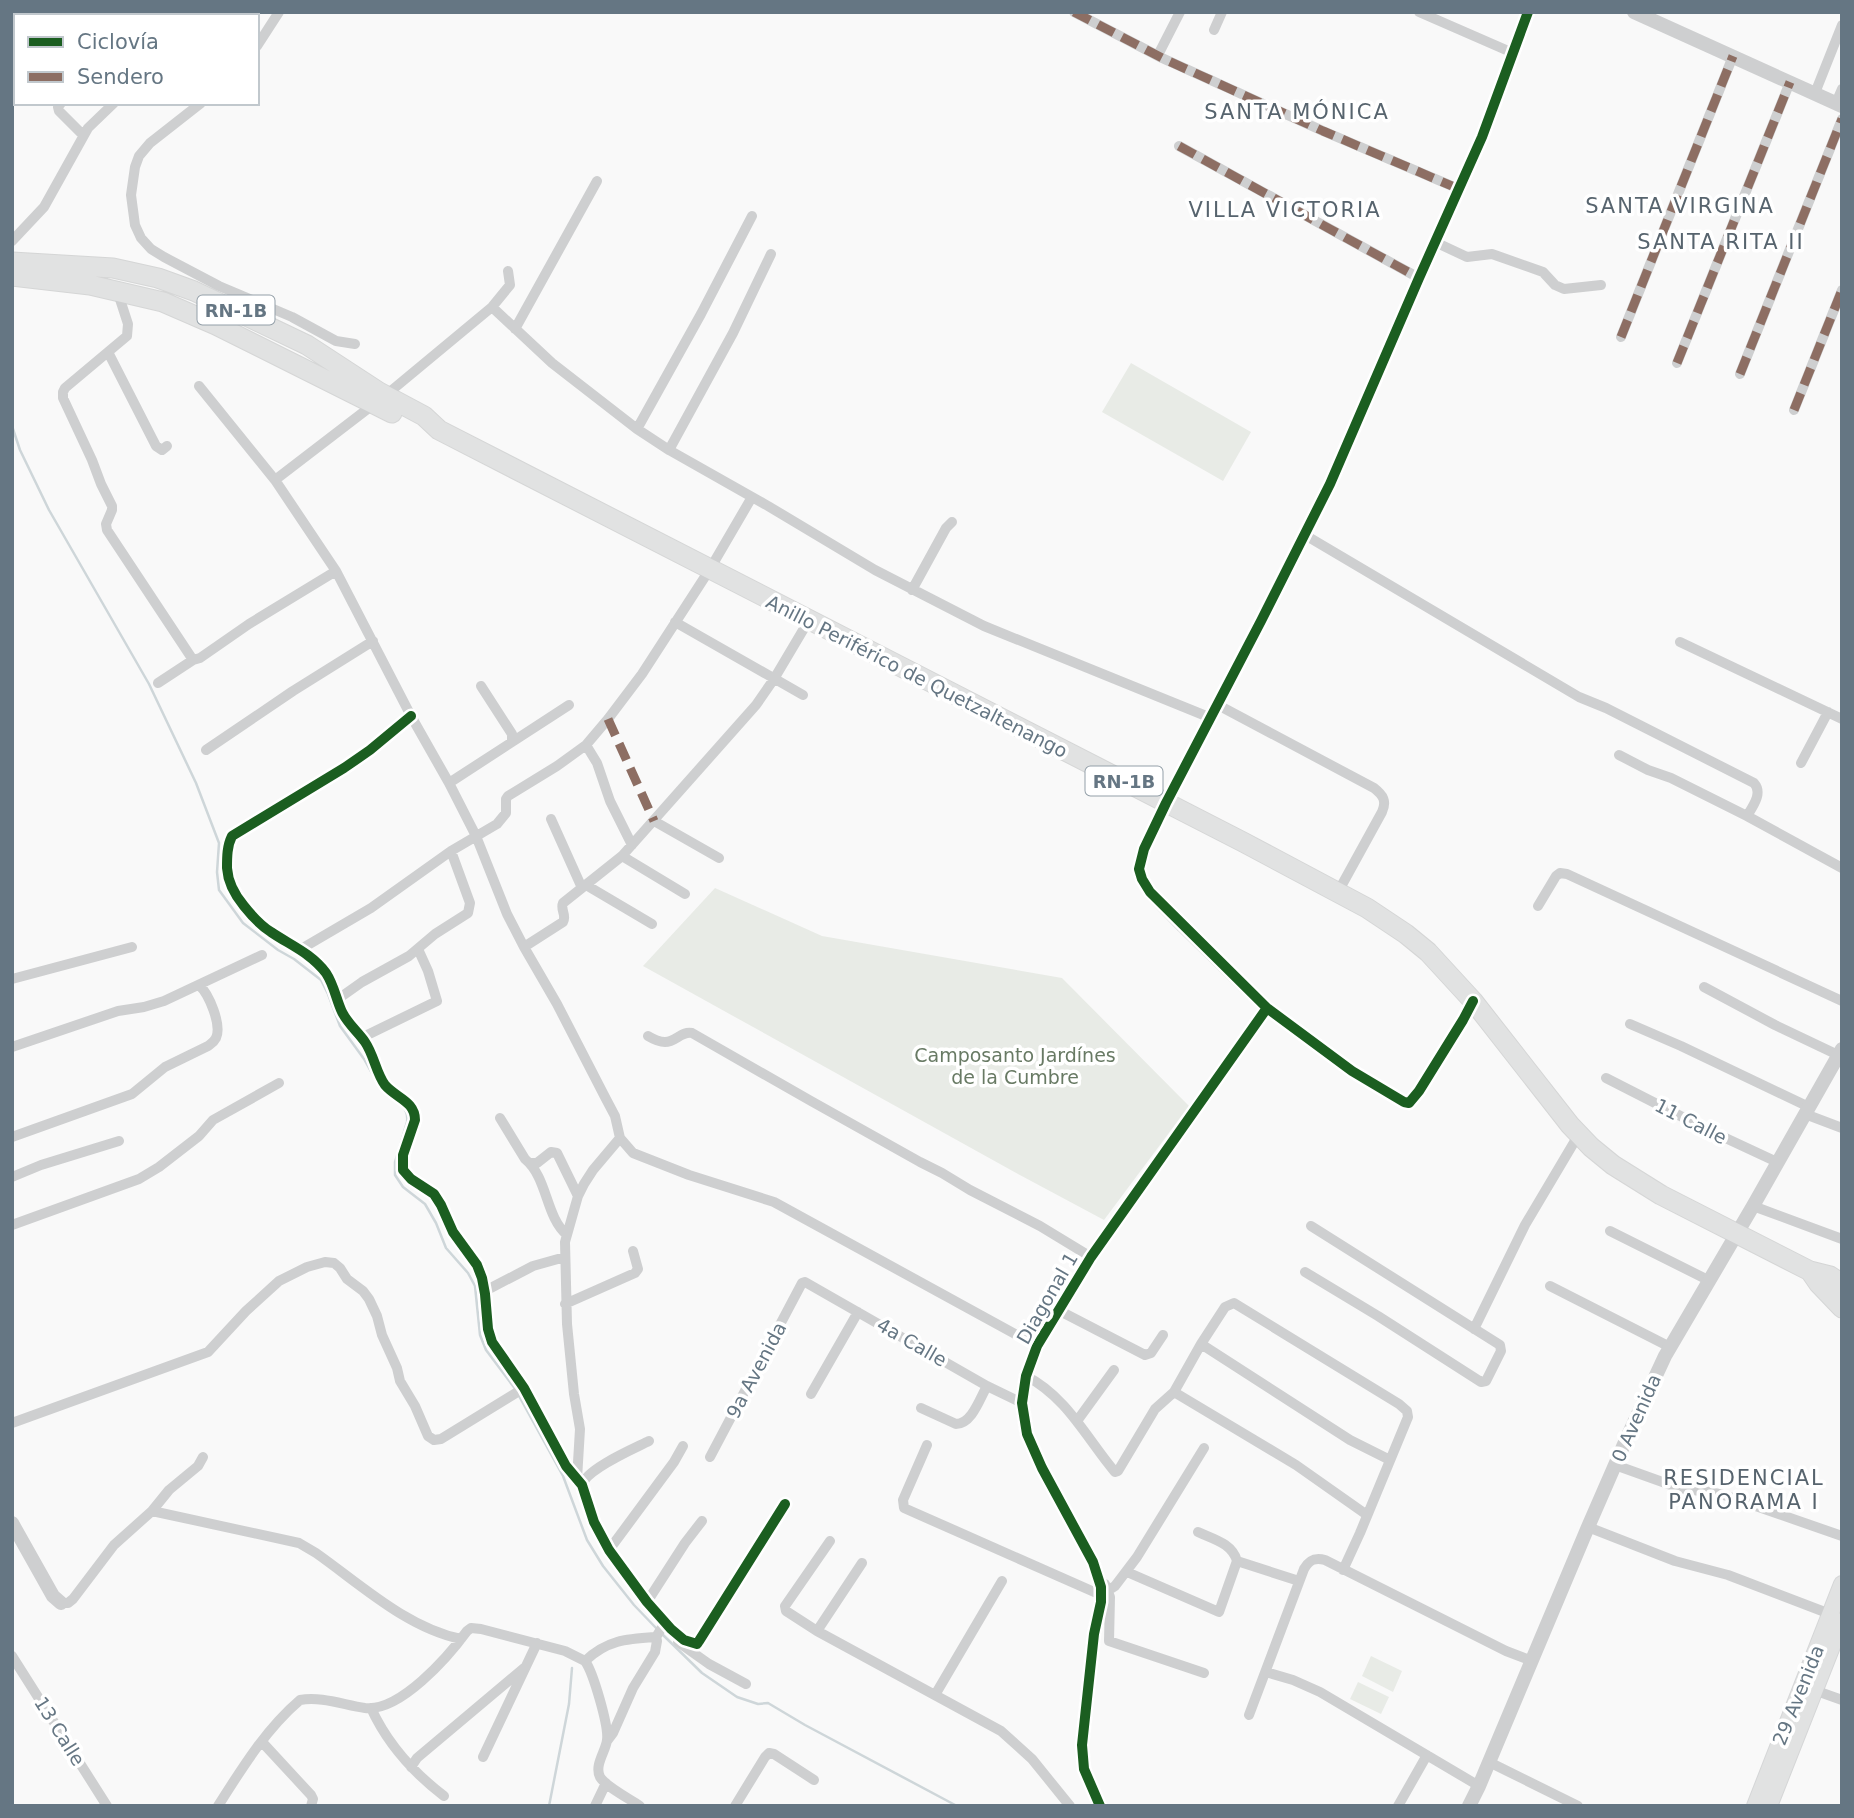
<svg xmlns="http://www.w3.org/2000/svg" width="1854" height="1818" viewBox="0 0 1854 1818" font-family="'DejaVu Sans',sans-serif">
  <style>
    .green { fill: #e8ebe6 }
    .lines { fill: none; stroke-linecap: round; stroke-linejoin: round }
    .stream { stroke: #ced6d9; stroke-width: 2.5 }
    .secondary-casing { stroke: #d5d6d7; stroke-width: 18 }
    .trunk-casing { stroke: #d5d6d6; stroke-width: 21 }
    .minor { stroke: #cecfd0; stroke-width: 10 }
    .tertiary { stroke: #cecfd0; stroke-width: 14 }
    .secondary { stroke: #e1e2e2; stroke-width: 16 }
    .trunk { stroke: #e1e2e2; stroke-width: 19 }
    .quiet { stroke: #8d6e63; stroke-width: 9; stroke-dasharray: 18 9; stroke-linecap: butt }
    .cycleway-casing { stroke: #fff; stroke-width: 15 }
    .cycleway { stroke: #1b5e20; stroke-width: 10 }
    .labels { text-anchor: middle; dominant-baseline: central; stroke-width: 7; stroke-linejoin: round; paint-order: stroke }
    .shield { fill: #fff; stroke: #939fa8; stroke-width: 2 }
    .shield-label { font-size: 18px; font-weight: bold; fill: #657683 }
    .street-label { font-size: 19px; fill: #657683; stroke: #fff }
    .park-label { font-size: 19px; fill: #687a64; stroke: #fff }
    .neighbourhood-label { font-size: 21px; letter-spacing: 2px; fill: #57646e; stroke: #fff }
  </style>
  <rect width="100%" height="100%" fill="#f9f9f9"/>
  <path class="green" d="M1131,363L1251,432L1223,481L1102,412Z
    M715,888L822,936L1062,978L1189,1106L1104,1220L1018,1174L643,966Z
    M1371,1656L1402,1671L1393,1692L1362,1676Z
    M1358,1682L1389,1697L1381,1714L1350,1699Z"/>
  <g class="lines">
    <path class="stream" d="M12,426L20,450L49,510L149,684L196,783L219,843L217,872L219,890L243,923L278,950L294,959L321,980L328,994L340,1026L364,1059L374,1077L378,1083
      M401,1104C406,1110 408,1114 407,1122L395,1162V1175L403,1187L425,1204L436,1223L446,1248L468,1273L475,1286L480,1335L486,1350L516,1390
      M519,1396L563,1476L587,1540L603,1566L634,1605L657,1629
      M662,1634L702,1673L737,1697L758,1704L768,1703L805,1725L957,1806
      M549,1806L569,1704L572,1668"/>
    <defs>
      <path id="secondary" d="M1755,1806L1842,1584
        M1769,1806L1842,1621"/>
      <path id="trunk" d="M12,262L113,268L158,278L194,291L307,345L379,392L424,416L439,430L1243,842L1367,908L1406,934L1428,952L1473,1001L1570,1125L1591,1147L1613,1165L1661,1195L1810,1271L1830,1276L1842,1284
        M12,276L90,285L163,302L216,325L392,413
        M1810,1271L1819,1284L1842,1308"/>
    </defs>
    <use href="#secondary" class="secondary-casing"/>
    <use href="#trunk" class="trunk-casing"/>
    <path class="minor" d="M1074,12L1162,58L1323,131L1459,189
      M1419,12L1513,53
      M12,14V21
      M151,16L154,12
      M200,16L203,12
      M232,16L234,12
      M1214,30L1222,12
      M257,46L279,12
      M1158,55L1180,12
      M1815,93L1842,25
      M61,103L58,107L59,111L83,135
      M201,103L150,143L139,156L135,167L131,195L135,225L141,238L151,249L164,257L219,286L292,317L336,341L355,344
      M1836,103L1842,89
      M1179,146L1419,278
      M12,241L44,207L88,128L114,103
      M1435,242L1467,257L1492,254L1543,272L1555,285L1564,289L1601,285
      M117,290L128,324L127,336L65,388L63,392V398L92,460L101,484L112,506V510L106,524L107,530L193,660
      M492,307L552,363L637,429L669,450L768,506L875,570L984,626L1211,718
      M515,329L597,181
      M1621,337L1733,56
      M108,352L156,446L162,450L167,446
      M1677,363L1790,82
      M1740,374L1842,119
      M199,386L275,480L336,571L411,716L449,783L476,836L507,914L524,947L557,1004L606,1099L615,1116L620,1138L633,1153L689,1175L774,1202L1037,1346
      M386,395L492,307L510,285L508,271
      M1794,410L1842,290
      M637,429L701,314L752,216
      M669,450L733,333L771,254
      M275,480L374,404
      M1305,535L1579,697L1606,708L1754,783C1763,793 1753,806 1747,816
      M912,590L946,528L952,522
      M675,622L803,695
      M1680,642L1842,719
      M158,683L193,660L200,658L249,624L336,571
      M481,686L512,734V741
      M1218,705L1374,788C1383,795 1387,801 1382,812L1338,892
      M411,716L370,750L344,768L232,836C227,846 227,857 227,868C228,883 234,894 244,906C252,916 260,925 271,932C290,945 311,953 326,973C334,985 336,999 342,1012C348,1024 358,1032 365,1042C374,1055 376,1073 385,1085C396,1098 415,1101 415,1120L403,1155V1170L411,1179L434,1194L441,1205L453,1232L477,1265L482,1278L485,1294L488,1329L492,1342L524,1388L566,1466L582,1485L594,1522L609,1550L647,1602L671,1629L684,1640L697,1644L699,1641L785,1504
      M586,745L597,763L610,801L632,845
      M206,750L293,691L373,641
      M1619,755L1648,770L1671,778L1747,816L1842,868
      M1801,763L1828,712
      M449,783L569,705
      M1166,803L1261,621L1330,484L1419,278L1482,137L1528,12
      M551,819L582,888
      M654,821L719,858
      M622,856L685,894
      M586,885L652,924
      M1538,906L1556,876L1560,873L1567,874L1842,1001
      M524,947L563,922C567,915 560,910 563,903L622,856L756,705L774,679L809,620
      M301,949L371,908L451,851L497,824L506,813V799L508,796L557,766L586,745L608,719L642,674L710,569L752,497
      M12,979L132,947
      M1704,987L1775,1025L1838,1055
      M338,999L362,982L409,956L435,934L468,913L470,903L451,851
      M1267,1008L1352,1071L1407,1103L1413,1099L1419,1091L1463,1020L1473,1001
      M1630,1024L1681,1046L1809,1107
      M648,1036C653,1039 660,1042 665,1042C676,1042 681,1031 692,1033L811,1101L920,1162L942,1173L970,1190L1040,1226L1091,1257
      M361,1038L437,1001L428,971L418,949
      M12,1047L118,1011L144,1007L164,1001L262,955
      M1606,1078L1704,1128L1777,1162
      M1805,1114L1842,1128
      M500,1118L525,1159C548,1178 545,1216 567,1235
      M12,1137L132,1094L165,1067L208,1046C212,1043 214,1042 216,1038C222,1025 209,994 199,985
      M530,1163H537L551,1152L557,1153L578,1196
      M12,1177L41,1165L119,1141
      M1753,1206L1842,1239
      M12,1225L139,1179L159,1167L199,1136L213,1120L279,1083
      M1610,1231L1710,1281
      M1305,1272L1378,1316L1481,1382L1486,1381L1501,1351L1500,1345L1311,1226
      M1550,1286L1670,1347
      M485,1291L533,1266L565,1257
      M565,1304L635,1273L638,1269L633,1251
      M1058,1310L1145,1355L1151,1353L1163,1335
      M1474,1329L1525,1225L1579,1134
      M1201,1344L1350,1440L1390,1460
      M1026,1376C1067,1397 1087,1439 1115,1472L1118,1471L1155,1409L1174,1392L1296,1465L1367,1515
      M1174,1392L1201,1344L1225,1307L1234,1303L1399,1404L1407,1411L1408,1417L1360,1533L1343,1570
      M811,1394L858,1312
      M921,1408L956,1424C972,1424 980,1398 987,1386
      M1077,1421L1114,1370
      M12,1423L208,1352L246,1311L279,1281L307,1267L325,1262L334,1263L340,1268L347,1279L363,1291L369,1299L377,1316L382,1335L397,1368L400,1381L415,1406L428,1436L434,1440L441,1439L524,1388
      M927,1445L903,1500L904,1508L1101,1595L1115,1586L1137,1557L1204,1448
      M710,1457L802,1283L805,1282L987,1386L1022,1403
      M1615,1465L1682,1489L1711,1492L1724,1495L1842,1536
      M577,1479L580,1429L574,1394L567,1324L565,1242L578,1196L584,1184L593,1170L620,1138
      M582,1485C586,1469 633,1449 649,1441
      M152,1511L299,1543L316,1553C360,1584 407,1628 461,1639
      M1588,1527L1675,1561L1728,1575L1830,1614
      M830,1541L785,1606L786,1611L817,1631L1001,1731L1032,1759L1070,1806
      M609,1550L674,1462L683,1446
      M1237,1561L1299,1581
      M1127,1572L1219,1612L1237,1561C1232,1543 1213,1539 1198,1532
      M1105,1584L1110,1597L1109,1641L1204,1673
      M647,1602L685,1543L702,1521
      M61,1603H68L73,1599L114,1545L152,1511L169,1490L198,1466L203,1457
      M817,1631L862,1563
      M678,1642L709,1664L746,1684
      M12,1656L107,1806
      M585,1661C593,1672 609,1726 607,1740C606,1751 594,1765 600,1777C605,1786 630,1799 640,1806
      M1266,1672L1293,1680L1320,1692L1479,1786
      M1814,1690L1842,1700
      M935,1695L1002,1581
      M371,1708C387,1743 414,1773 444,1796
      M1249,1715L1304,1569C1309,1560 1315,1557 1325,1560L1506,1651L1532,1661
      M607,1741L613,1733L633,1688L655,1652L657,1641L656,1637L665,1623
      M262,1742L311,1795L313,1799L311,1806
      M483,1757L537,1643
      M1489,1762L1578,1806
      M411,1767L417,1758L524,1668
      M218,1806C242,1768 266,1729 300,1700C321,1696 344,1705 365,1708C400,1712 448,1657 467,1631L471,1628L481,1629L565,1651L585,1661C607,1640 626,1639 656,1637
      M595,1806L606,1783
      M735,1806L765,1757L769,1753L774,1754L814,1780
      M1398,1806L1427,1755"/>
    <path class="tertiary" d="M1634,12L1842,106
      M12,1523L53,1596L61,1603
      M1100,1806L1084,1769L1082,1745L1094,1634L1101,1602V1587L1093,1562L1042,1468L1027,1434L1022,1403L1026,1376L1037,1346L1091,1257L1267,1008L1183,926L1150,892L1142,879L1139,869L1144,849L1166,803
      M1469,1806L1479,1786L1588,1527L1625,1442L1665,1356L1753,1206L1842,1049"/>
    <use href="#secondary" class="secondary"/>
    <use href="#trunk" class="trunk"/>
    <path class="quiet" d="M1074,12L1162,58L1323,131L1459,189
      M1179,146L1419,278
      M1621,337L1733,56
      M1677,363L1790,82
      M1740,374L1842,119
      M1794,410L1842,290
      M608,719L654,821"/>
    <defs>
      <path id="cycleway" d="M411,716L370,750L344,768L232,836C227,846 227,857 227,868C228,883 234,894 244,906C252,916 260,925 271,932C290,945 311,953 326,973C334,985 336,999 342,1012C348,1024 358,1032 365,1042C374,1055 376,1073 385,1085C396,1098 415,1101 415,1120L403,1155V1170L411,1179L434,1194L441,1205L453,1232L477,1265L482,1278L485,1294L488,1329L492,1342L524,1388L566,1466L582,1485L594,1522L609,1550L647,1602L671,1629L684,1640L697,1644L699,1641L785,1504
        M1473,1001L1463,1020L1419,1091L1409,1103L1404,1102L1352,1071L1267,1008L1150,892L1142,879L1139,869L1144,849L1166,803L1261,621L1330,484L1419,278L1482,137L1528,12
        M1100,1806L1084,1769L1082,1745L1094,1634L1101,1602V1587L1093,1562L1042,1468L1027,1434L1022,1403L1026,1376L1037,1346L1091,1257L1267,1008"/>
    </defs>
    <use href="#cycleway" class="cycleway-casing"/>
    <use href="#cycleway" class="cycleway"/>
  </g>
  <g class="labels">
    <g class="shield">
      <rect x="197.5" y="295.5" width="77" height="29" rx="5"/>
      <rect x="1085.5" y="766.5" width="77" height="29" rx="5"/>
    </g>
    <g class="shield-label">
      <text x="236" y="310">RN-1B</text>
      <text x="1124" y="781">RN-1B</text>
    </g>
    <g class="street-label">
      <text transform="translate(917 676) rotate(27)">Anillo Periférico de Quetzaltenango</text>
      <text transform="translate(1691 1121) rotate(27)">11 Calle</text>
      <text transform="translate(1047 1298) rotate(-60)">Diagonal 1</text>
      <text transform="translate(912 1342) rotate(30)">4a Calle</text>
      <text transform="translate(756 1370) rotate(-62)">9a Avenida</text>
      <text transform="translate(1636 1418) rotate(-66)">0 Avenida</text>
      <text transform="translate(1798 1695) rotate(-68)">29 Avenida</text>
      <text transform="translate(60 1731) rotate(58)">13 Calle</text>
    </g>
    <g class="park-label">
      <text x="1015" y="1055">Camposanto Jardínes<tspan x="1015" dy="22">de la Cumbre</tspan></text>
    </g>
    <g class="neighbourhood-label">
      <text x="1297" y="112">SANTA MÓNICA</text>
      <text x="1680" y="206">SANTA VIRGINA</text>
      <text x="1285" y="210">VILLA VICTORIA</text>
      <text x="1721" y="242">SANTA RITA II</text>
      <text x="1744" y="1478">RESIDENCIAL<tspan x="1744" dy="24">PANORAMA I</tspan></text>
    </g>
  </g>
  <rect width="1854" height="1818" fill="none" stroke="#657683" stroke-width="28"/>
  <rect x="14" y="14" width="245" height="91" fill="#ffffff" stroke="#c1c8cd" stroke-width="2"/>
  <rect x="28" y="37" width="35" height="10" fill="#1b5e20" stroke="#c1c8cd" stroke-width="2"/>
  <text x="77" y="49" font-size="21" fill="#657683">Ciclovía</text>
  <rect x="28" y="72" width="35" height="10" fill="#8d6e63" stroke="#c1c8cd" stroke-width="2"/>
  <text x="77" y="84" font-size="21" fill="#657683">Sendero</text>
</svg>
